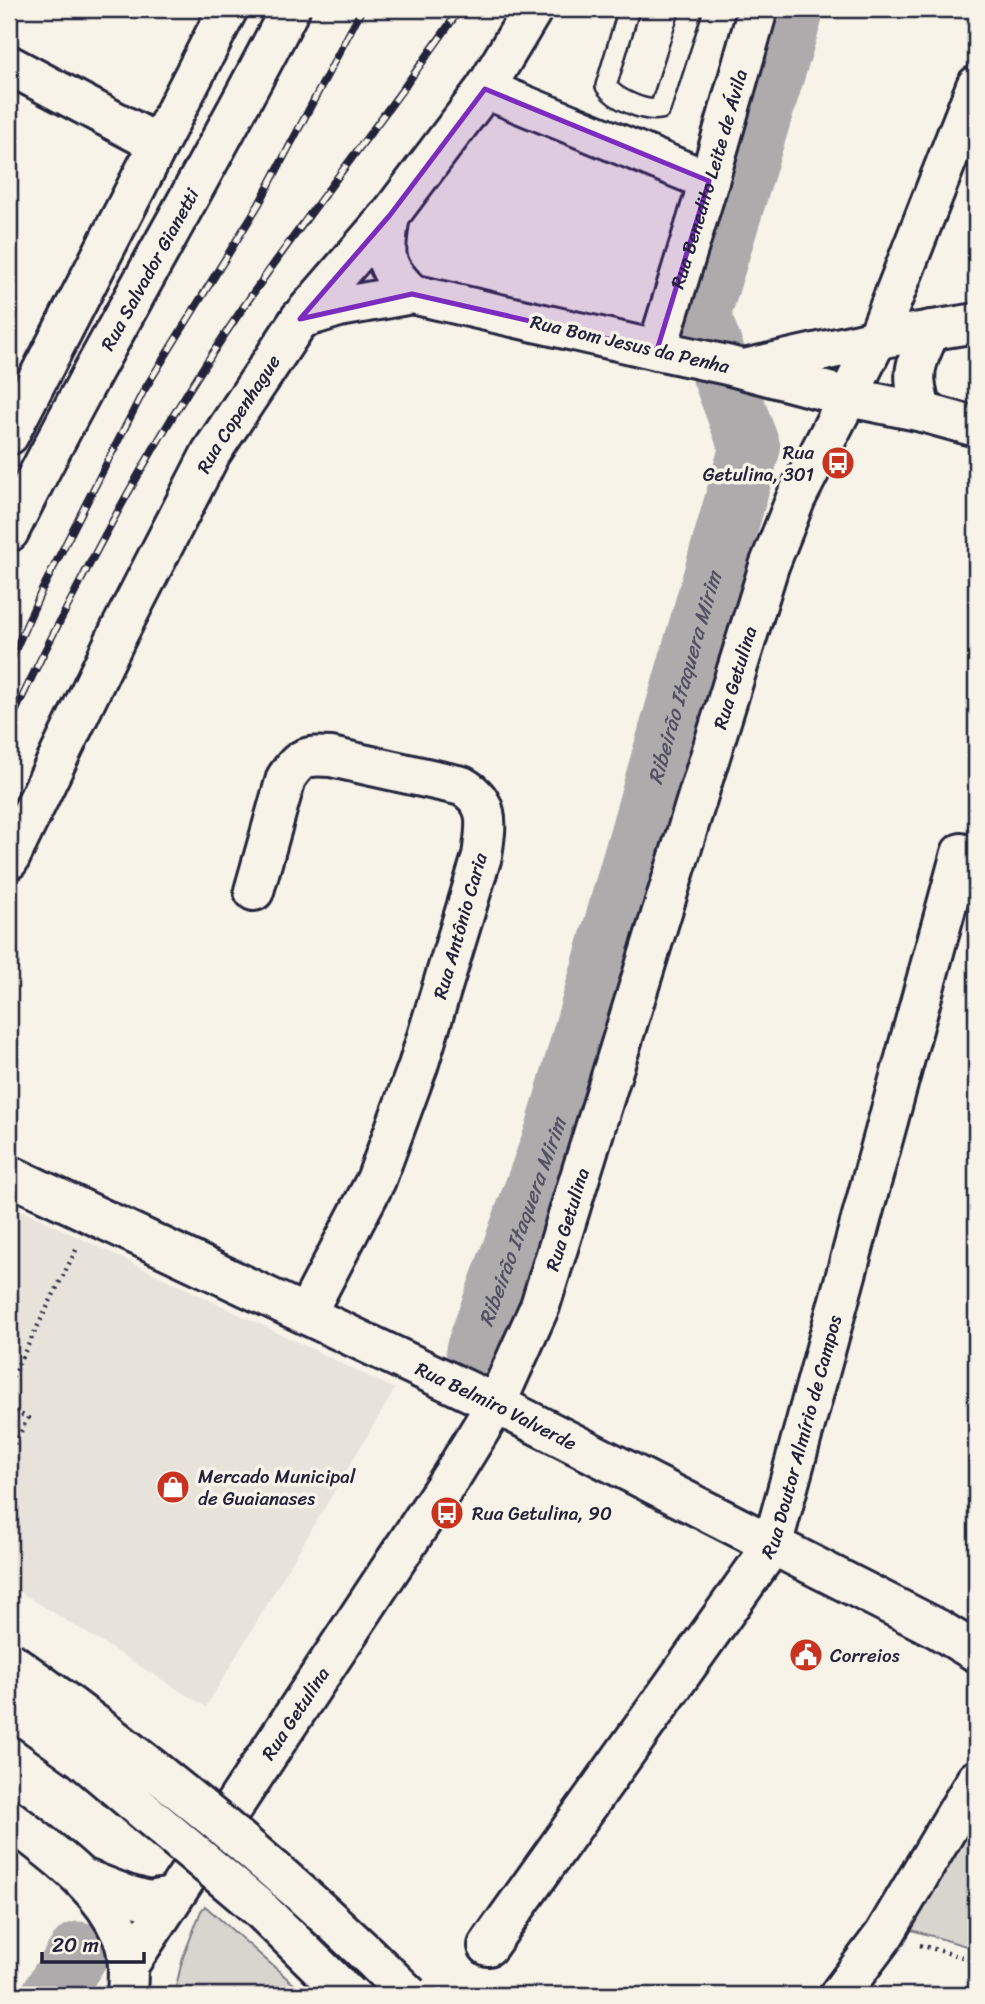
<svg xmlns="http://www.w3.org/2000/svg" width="985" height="2004" viewBox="0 0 985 2004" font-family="Sriracha,sans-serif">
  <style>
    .built { fill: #e7e3db }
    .green { fill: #d8d5cf; stroke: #7d7c85; stroke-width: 2 }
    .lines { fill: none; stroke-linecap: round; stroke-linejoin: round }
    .river { stroke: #aeabad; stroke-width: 61 }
    .service-casing { stroke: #22223b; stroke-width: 24 }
    .minor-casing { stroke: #22223b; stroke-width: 44 }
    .tertiary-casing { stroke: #22223b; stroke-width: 44 }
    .secondary-casing { stroke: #22223b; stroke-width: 44 }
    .primary-casing { stroke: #22223b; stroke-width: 44 }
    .path { stroke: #22223b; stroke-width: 4.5; stroke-dasharray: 2 5; stroke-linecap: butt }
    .service { stroke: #f7f3e8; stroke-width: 19 }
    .minor { stroke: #f7f3e8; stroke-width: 38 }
    .tertiary { stroke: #f7f3e8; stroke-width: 38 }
    .secondary { stroke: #f7f3e8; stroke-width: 38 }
    .primary { stroke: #f7f3e8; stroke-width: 38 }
    .rail-casing { stroke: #22223b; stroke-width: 8 }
    .rail { stroke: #f7f3e8; stroke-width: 5; stroke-dasharray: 16; stroke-linecap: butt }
    .primary-bridge-casing { stroke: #22223b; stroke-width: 44; stroke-linecap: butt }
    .primary-bridge { stroke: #f7f3e8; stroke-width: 38 }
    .marked { fill: #7b2cbf; fill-opacity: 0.2; stroke: #7b2cbf; stroke-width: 5; stroke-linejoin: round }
    .labels { text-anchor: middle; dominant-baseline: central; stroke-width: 7; stroke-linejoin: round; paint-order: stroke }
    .street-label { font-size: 19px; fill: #22223b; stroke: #f7f3e8 }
    .poi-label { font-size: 19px; fill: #22223b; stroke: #f7f3e8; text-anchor: start }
    .water-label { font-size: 21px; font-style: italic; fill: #535263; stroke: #f7f3e8 }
  </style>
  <rect width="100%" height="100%" fill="#f7f3e8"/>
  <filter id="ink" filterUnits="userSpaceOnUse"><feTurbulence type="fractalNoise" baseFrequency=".0143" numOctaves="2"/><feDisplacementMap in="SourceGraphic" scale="14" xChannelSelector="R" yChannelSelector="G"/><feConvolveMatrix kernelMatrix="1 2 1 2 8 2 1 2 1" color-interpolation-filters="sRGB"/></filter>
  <g filter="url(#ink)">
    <path class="built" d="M9,1204L395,1389L206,1707L9,1585Z"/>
    <path class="green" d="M976,1818V1949L908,1929Z
      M205,1906L306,1995H174L183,1957L201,1911Z"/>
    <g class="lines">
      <g class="river">
        <path id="s1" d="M476,1350L555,1133L750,448L700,315L794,9"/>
        <path d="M52,1995L79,1952"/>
      </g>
      <defs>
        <path id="service" d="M629,9L606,86C615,99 644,112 660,109L692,9"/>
        <g id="minor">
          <path d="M976,86L877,339L848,397L922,412L976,427"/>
          <path d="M485,89L709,181"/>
          <path d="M390,215C384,254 381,265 412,294"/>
          <path d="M300,319L339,307L412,294L657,350"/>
          <path d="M744,369L877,339L976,323"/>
          <path d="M922,412C910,375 914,365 931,330"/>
          <path d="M254,891L286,778C300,757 306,755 331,757L462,786C492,803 486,826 482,856L418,1066L376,1180L306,1314"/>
          <path id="s2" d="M9,1175L496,1404L938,1629L976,1652"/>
          <path id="s3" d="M488,1946L772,1546L961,853"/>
          <path d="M839,1995L884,1935L976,1780"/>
        </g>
        <path id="tertiary" d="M9,65L158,144"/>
        <g id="secondary">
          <path d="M9,435L228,9"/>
          <path id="s4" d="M9,532C97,355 200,185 290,9"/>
        </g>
        <g id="primary">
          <path id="s5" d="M9,860L119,632L211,453L300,319L390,215L485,89L533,9"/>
          <path d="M9,1819C51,1852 100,1884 122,1936C130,1954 128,1976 127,1995"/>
          <path d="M83,1878L127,1895L149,1901L172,1897"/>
          <path id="s6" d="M128,1966L453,1474L496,1404L540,1306L769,566L796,498L848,397L727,365L657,350L709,181L758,9"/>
        </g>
      </defs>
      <use href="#service" class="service-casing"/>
      <use href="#minor" class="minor-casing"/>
      <use href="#tertiary" class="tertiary-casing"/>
      <use href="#secondary" class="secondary-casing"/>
      <use href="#primary" class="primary-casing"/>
      <path class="path" d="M9,1383L78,1246
        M9,1408L28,1418L9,1454
        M920,1945L976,1961"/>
      <use href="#service" class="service"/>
      <use href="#minor" class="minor"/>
      <use href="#tertiary" class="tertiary"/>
      <use href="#secondary" class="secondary"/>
      <use href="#primary" class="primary"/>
      <defs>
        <path id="rail" d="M9,664L41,592L143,392L259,204L362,9
          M9,726C28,683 50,640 72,598C121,502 175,407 236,318C307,213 388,114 460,9"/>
      </defs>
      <use href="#rail" class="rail-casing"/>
      <use href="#rail" class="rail"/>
      <defs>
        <path id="primary-bridge" d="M9,1661C150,1762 286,1873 409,1995
          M9,1706L81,1758L260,1909L348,1995"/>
      </defs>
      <use href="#primary-bridge" class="primary-bridge-casing"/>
      <use href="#primary-bridge" class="primary-bridge"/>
    </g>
  </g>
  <path class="marked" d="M485,89L709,181L657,350L412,294L300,319L390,215Z"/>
  <defs>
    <symbol id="bus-disc" viewBox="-11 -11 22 22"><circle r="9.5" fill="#c8321e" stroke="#f7f3e8"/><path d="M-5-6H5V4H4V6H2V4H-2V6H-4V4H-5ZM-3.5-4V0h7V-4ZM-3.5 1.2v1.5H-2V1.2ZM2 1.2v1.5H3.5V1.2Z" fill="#fff"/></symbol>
    <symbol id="shop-disc" viewBox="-11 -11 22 22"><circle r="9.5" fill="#c8321e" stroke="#f7f3e8"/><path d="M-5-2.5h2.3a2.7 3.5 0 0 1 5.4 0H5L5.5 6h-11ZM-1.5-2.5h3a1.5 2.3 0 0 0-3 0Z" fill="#fff"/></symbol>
    <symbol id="civic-disc" viewBox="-11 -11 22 22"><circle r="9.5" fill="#c8321e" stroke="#f7f3e8"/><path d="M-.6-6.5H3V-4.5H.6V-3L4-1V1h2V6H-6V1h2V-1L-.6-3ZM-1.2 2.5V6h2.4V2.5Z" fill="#fff"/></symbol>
  </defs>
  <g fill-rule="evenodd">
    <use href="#bus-disc" x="819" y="444" width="38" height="38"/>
    <use href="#shop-disc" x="154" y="1468" width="38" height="38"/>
    <use href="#bus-disc" x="428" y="1494" width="38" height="38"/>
    <use href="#civic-disc" x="787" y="1636" width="38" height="38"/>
  </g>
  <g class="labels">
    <g class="street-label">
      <text stroke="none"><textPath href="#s6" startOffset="2116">Rua Benedito Leite de Ávila</textPath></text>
      <text stroke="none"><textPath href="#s4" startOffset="298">Rua Salvador Gianetti</textPath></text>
      <text transform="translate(630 344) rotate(13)">Rua Bom Jesus da Penha</text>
      <text stroke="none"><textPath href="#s5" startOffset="502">Rua Copenhague</textPath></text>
      <text stroke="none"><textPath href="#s6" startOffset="1437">Rua Getulina</textPath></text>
      <text transform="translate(460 926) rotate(-74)">Rua Antônio Caria</text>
      <text stroke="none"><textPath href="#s6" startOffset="870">Rua Getulina</textPath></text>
      <text stroke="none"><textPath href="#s2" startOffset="539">Rua Belmiro Valverde</textPath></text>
      <text stroke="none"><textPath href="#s3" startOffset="604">Rua Doutor Almírio de Campos</textPath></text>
      <text stroke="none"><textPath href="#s6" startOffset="303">Rua Getulina</textPath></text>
    </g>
    <g class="poi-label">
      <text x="814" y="452" text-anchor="end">Rua<tspan x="814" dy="22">Getulina, 301</tspan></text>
      <text x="198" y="1476">Mercado Municipal<tspan x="198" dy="22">de Guaianases</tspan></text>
      <text x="472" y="1513">Rua Getulina, 90</text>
      <text x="830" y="1655">Correios</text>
    </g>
    <g class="water-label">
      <text stroke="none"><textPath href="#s1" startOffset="704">Ribeirão Itaquera Mirim</textPath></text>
      <text stroke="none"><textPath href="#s1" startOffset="136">Ribeirão Itaquera Mirim</textPath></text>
    </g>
  </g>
  <rect width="985" height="2004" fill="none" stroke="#f7f3e8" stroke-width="35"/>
  <rect x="18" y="18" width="950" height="1969" fill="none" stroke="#22223b" stroke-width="2.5" filter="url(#ink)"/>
  <path d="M42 1952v10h102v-10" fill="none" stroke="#22223b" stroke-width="3.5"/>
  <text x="52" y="1952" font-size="21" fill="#22223b" stroke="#f7f3e8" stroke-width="5" paint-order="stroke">20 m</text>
</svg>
